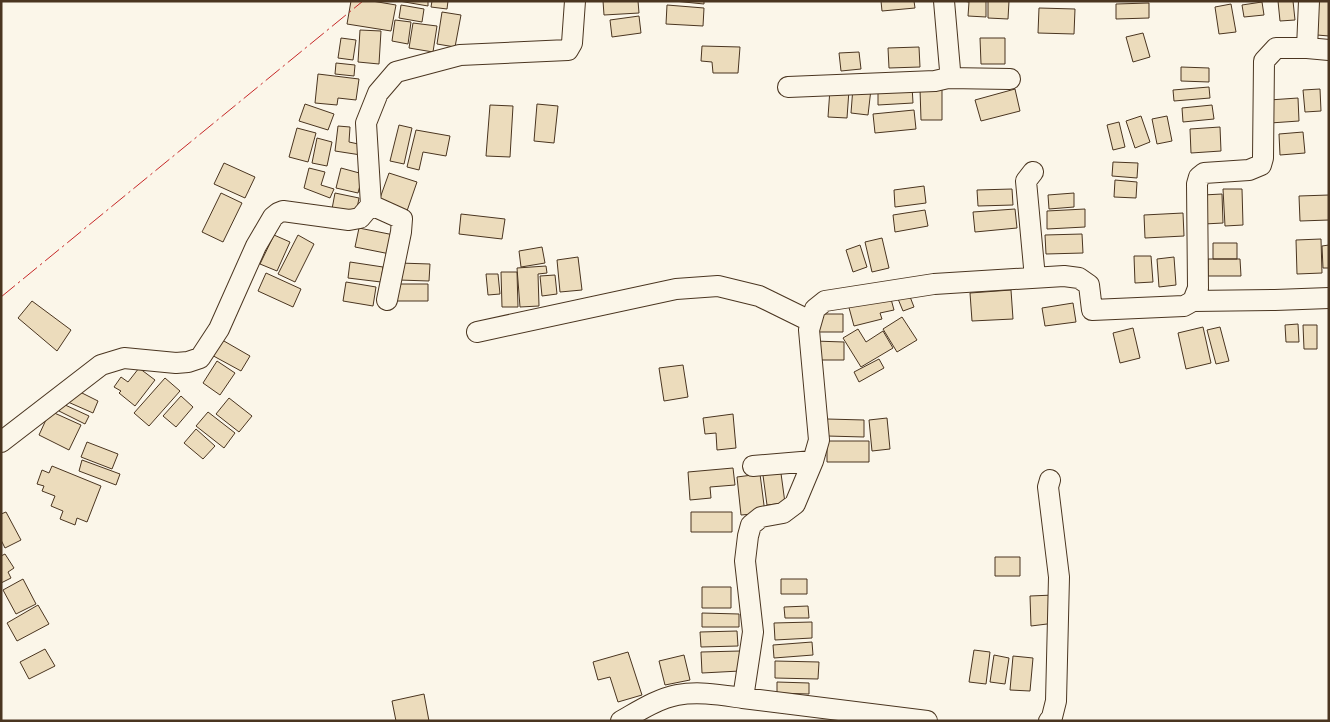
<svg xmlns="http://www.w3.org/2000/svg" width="1330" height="722" viewBox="0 0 1330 722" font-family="'Sofia Sans Condensed',sans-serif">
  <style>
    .building { fill: #ecdcbc; stroke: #4a3520 }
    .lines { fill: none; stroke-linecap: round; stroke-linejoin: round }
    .minor-casing { stroke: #4a3520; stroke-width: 22 }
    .minor { stroke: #fbf6e9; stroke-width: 20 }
    .power { stroke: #c62828; stroke-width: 1; stroke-dasharray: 18 4 2.5 4; stroke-linecap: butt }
  </style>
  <rect width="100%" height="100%" fill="#fbf6e9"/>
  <path class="building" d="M351,1H372L396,5L391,31L347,24Z
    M399,1H428V6Z
    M432,1H448L447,9L431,7Z
    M603,1H638L639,13L604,15Z
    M674,1H704V4Z
    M881,1H914L915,8L882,11Z
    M963,1H986V17L968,16L969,2Z
    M988,1H1009L1008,19L988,18Z
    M1278,1H1293L1295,20L1280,21Z
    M1318,1H1329V36L1317,35Z
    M1262,2L1264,15L1244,17L1242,5Z
    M1149,3V18L1116,19V4Z
    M1231,4L1236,32L1219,34L1215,7Z
    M401,5L424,9L422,22L399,18Z
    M667,5L704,8L703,26L666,24Z
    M1039,8L1075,9L1074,34L1038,33Z
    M442,12L461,15L455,47L437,44Z
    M639,16L641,33L612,37L610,20Z
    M395,20L411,22L408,44L392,41Z
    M413,23L437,26L433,52L409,48Z
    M360,30L381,31L379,64L358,62Z
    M1143,33L1150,57L1133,62L1126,37Z
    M341,38L356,40L353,60L338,58Z
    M980,38H1005V64H981Z
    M702,46L740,47L738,73H713L712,62L701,61Z
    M919,47L920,67L889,68L888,48Z
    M859,52L861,69L841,71L839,53Z
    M336,63L355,65L354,76L335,74Z
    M1181,67L1209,68V82L1181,81Z
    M318,74L359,79L356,100L338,98L337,105L315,103Z
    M912,86L913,103L878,105V88Z
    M853,87L871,89L868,115L851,113Z
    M1209,87L1210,98L1174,101L1173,90Z
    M830,89L849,90L847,118L828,117Z
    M920,89H942V120H921Z
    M1015,89L1020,111L981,121L975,100Z
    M1320,89L1321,111L1305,112L1303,90Z
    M1298,98L1299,121L1270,123L1269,100Z
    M305,104L334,114L328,130L299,121Z
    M537,104L558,106L554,143L534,141Z
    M490,105L513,106L510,157L486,156Z
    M1212,105L1214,119L1183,122L1182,108Z
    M914,110L916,129L875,133L873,114Z
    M1141,116L1150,142L1135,148L1126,121Z
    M1167,116L1172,141L1157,144L1152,119Z
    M1119,122L1125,147L1113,150L1107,125Z
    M399,125L412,128L404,164L390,161Z
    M338,126L350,127L349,142L363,145L361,155L335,151Z
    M1220,127L1221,151L1191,153L1190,129Z
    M297,128L316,133L308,162L289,157Z
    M416,130L450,136L446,156L423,152L419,170L407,167Z
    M1303,132L1305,153L1280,155L1279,134Z
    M317,138L332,142L327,166L312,163Z
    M1113,162L1138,163L1137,178L1112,176Z
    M224,163L255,177L245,198L214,184Z
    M309,168L325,172L321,185L334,189L330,198L304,188Z
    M341,168L363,174L358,193L336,188Z
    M389,173L417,182L407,211L379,201Z
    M1115,180L1137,182L1136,198L1114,197Z
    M924,186L926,203L895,207L894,190Z
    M1012,189L1013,205L978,206L977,190Z
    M1223,189H1242L1243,225L1225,226Z
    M221,193L242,203L223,242L202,232Z
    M335,193L359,198L356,214L332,209Z
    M1074,193V207L1049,209L1048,195Z
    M1222,194L1223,223L1204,224L1203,195Z
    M1329,195V220L1300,221L1299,196Z
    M1015,209L1017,228L975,232L973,212Z
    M1085,209V227L1047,229V211Z
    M925,210L928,226L895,232L893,215Z
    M1183,213L1184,236L1145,238L1144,215Z
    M461,214L505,219L502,239L459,234Z
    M359,228L394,235L390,254L355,247Z
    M1082,234L1083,253L1046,254L1045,235Z
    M274,235L290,242L277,271L260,264Z
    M298,235L314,244L295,282L278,274Z
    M882,238L889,268L872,272L865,242Z
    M1321,239L1322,273L1297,274L1296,240Z
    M1213,243H1237V259H1213Z
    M860,245L867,267L853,272L846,250Z
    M1329,245V268H1323L1322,246Z
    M542,247L545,263L521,267L519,251Z
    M1134,256H1151L1153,282L1135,283Z
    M578,257L582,290L560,292L557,260Z
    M1174,257L1176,285L1159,287L1157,259Z
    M1208,259H1240L1241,276H1208Z
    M350,262L383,267L381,282L348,278Z
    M399,263L430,264L429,281L399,280Z
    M546,266L547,273L538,274L539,306L520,307L517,268Z
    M501,272H517L518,307H502Z
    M266,273L301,289L293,307L258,291Z
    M486,274H498L500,294L488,295Z
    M555,275L557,294L542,296L540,276Z
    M346,282L376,287L373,306L343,301Z
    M395,284H428V301H395Z
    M907,289L914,307L903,311L896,294Z
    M1011,290L1013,319L972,321L970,293Z
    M891,299L894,310L880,313L882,319L854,326L848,304Z
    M32,301L71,330L57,351L18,318Z
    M1073,303L1076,322L1045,326L1042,308Z
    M814,314H843V332H814Z
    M902,317L917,340L897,352L883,329Z
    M1298,324L1299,342H1286L1285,325Z
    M1303,325H1317V349H1304Z
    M1203,327L1211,363L1186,369L1178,333Z
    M1220,327L1229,361L1216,364L1207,330Z
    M1133,328L1140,358L1120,363L1113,333Z
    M858,329L866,342L883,331L893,348L861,367L843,338Z
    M217,337L250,356L241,371L208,353Z
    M814,341L844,342V360H814Z
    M879,359L884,368L859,382L854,372Z
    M217,361L235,373L220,395L203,383Z
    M683,365L688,397L664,401L659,368Z
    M139,368L155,380L135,406L119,393L121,391L114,387L121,377L128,382Z
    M165,378L180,391L149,426L134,413Z
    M74,389L98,401L93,413L68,402Z
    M181,396L193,407L176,427L163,416Z
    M229,398L252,416L239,432L216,414Z
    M63,404L89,416L85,424L59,411Z
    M50,411L81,425L69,450L39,435Z
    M208,412L235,433L224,448L196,426Z
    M733,414L736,448L717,450L716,433L705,434L703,418Z
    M887,418L890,449L872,451L869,420Z
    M827,419L864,420V437L827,436Z
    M196,429L215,446L203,459L184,443Z
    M827,441H869V462H827Z
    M87,442L118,454L112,469L81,457Z
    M82,460L120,474L116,485L79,471Z
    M52,466L101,486L87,522L77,518L75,525L60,519L63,511L51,506L55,496L42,491L44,486L37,484L42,470L49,473Z
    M780,466L785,503L767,505L762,468Z
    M733,468L735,485L710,487L711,498L690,500L688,472Z
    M760,474L765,513L741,515L737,477Z
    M6,512L21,540L5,548L1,540V514Z
    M691,512H732V532H691Z
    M5,554L14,568L8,572L11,578L1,583V556Z
    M995,557H1020V576H995Z
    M23,579L36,604L16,614L3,590Z
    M781,579H807V594H781Z
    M702,587H731V608H702Z
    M1054,595L1055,623L1031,626L1030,596Z
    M38,605L49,624L17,641L7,623Z
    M808,606L809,618H785L784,607Z
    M702,613L739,614V627H702Z
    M812,622V638L775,640L774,623Z
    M737,631L738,646L701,647L700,632Z
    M812,642L813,655L774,658L773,645Z
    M45,649L55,666L29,679L20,662Z
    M974,650L990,652L986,684L969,682Z
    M740,651V671L702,673L701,652Z
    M628,652L642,695L618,702L610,677L598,680L593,662Z
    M684,655L690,680L665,685L659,661Z
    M994,655L1009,658L1005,684L990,682Z
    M1013,656L1033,658L1030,691L1010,690Z
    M775,661L819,662L818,679L775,678Z
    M777,682L809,683V694L777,693Z
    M424,694L429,721H396L392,701Z"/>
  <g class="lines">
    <defs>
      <path id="minor" d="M944,1L950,70L948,78
        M1309,1L1307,48L1329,50
        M788,87L935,81L948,78L1010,79
        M1033,172L1026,181L1035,278
        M371,205L402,219L401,232L387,300
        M1193,301L1275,300L1329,298
        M477,332L676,289L718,286L759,296L810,321
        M1,442L101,365L124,358L176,363L188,362L200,358L219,329L256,246L273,217L278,213L283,211L349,220L360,218L371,205L366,123L378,93L396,72L460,55L568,50L572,43L575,1
        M753,466L813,461
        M743,698L927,721
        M621,721C639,711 657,699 677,695C699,691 721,695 743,698L753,632L745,561L748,536L751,525L761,517L783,513L795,504L813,461L819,440L809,330L815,309L825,301L934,284L1064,276L1079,278L1089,285L1092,310L1184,306L1193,301L1198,288L1197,184L1199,177L1204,173L1249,170L1261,165L1263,158L1264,61L1276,48H1307
        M1049,721L1052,717L1056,701L1059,577L1048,487L1050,480"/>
    </defs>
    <use href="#minor" class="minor-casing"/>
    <use href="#minor" class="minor"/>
    <path class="power" d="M1,297L363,1"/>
  </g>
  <rect width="1330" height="722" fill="none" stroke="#4a3520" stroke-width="5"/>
</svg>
